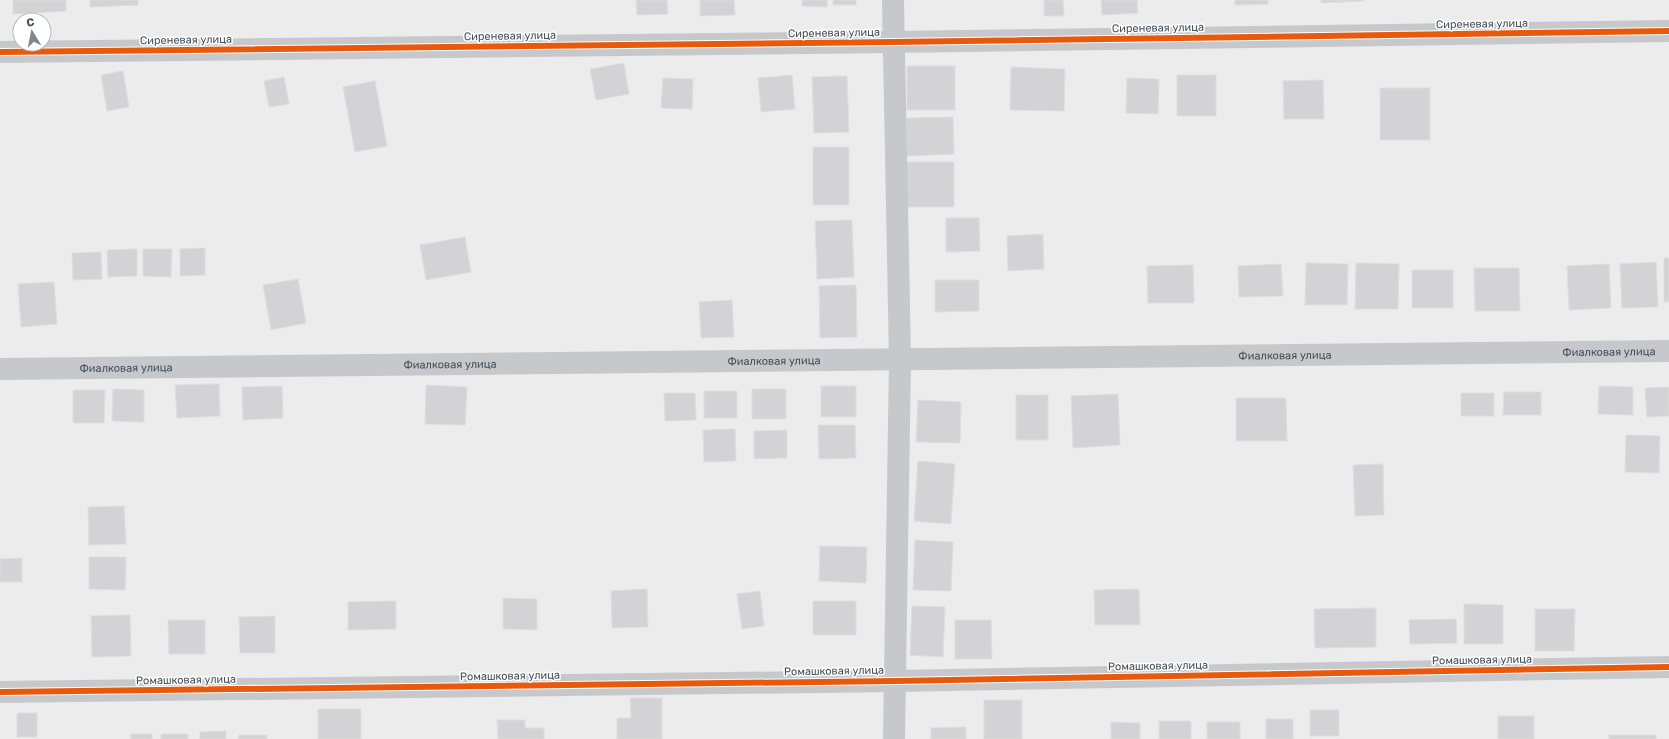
<svg xmlns="http://www.w3.org/2000/svg" width="1669" height="739" viewBox="0 0 1669 739" font-family="Rubik,sans-serif">
  <style>
    .building { fill: #d3d3d5; stroke: #dededf }
    .lines { fill: none; stroke-linecap: round; stroke-linejoin: round }
    .minor { stroke: #c6c8cb; stroke-width: 22 }
    .cycleway-casing { stroke: #fff; stroke-width: 8 }
    .cycleway { stroke: #e8590c; stroke-width: 6 }
    .labels { text-anchor: middle; dominant-baseline: central; stroke-width: 3; stroke-linejoin: round; paint-order: stroke }
    .street-label { font-size: 11px; fill: #444f58; stroke: #fff }
  </style>
  <rect width="100%" height="100%" fill="#edecec"/>
  <path class="building" d="M13,0H66V11L13,14Z
    M90,0H138V5L90,7Z
    M636,0H667L668,14L637,15Z
    M700,0H734L735,15L700,16Z
    M802,0H827V7L802,6Z
    M833,0H856V5H833Z
    M1044,0H1063L1064,16H1044Z
    M1101,0H1137L1138,13L1102,15Z
    M1235,0H1268V4L1235,5Z
    M1321,0H1364V1L1321,3Z
    M624,63L629,94L596,100L590,69Z
    M907,66H955V110H907Z
    M1011,67L1065,69L1064,111L1010,110Z
    M123,71L129,107L107,111L101,75Z
    M792,75L795,109L761,112L758,78Z
    M1177,75H1216V116H1177Z
    M847,76L849,132L814,133L812,77Z
    M284,77L289,104L269,107L264,81Z
    M663,78L693,79L692,109L661,108Z
    M1127,78L1159,79L1158,114L1126,113Z
    M1323,80L1324,119H1284L1283,81Z
    M375,81L387,146L355,152L343,87Z
    M1380,88H1430V140H1380Z
    M953,117L954,154L907,156L906,118Z
    M813,147H849V205H813Z
    M905,162H954V207H905Z
    M946,218H979L980,251L946,252Z
    M852,220L854,277L817,279L815,221Z
    M1043,234L1044,269L1008,271L1007,236Z
    M465,237L471,272L426,280L420,245Z
    M205,248V275L180,276V249Z
    M137,249V276L108,277L107,250Z
    M143,249H172L171,277L143,276Z
    M101,252L102,279L73,280L72,253Z
    M1664,258H1669V302H1664Z
    M1656,262L1658,307L1622,308L1620,264Z
    M1306,263L1348,264L1347,305H1305Z
    M1356,263L1399,264L1398,309H1355Z
    M1281,264L1283,296L1239,297L1238,266Z
    M1609,264L1611,308L1569,310L1567,266Z
    M1193,265L1194,303H1148L1147,266Z
    M1474,268H1519L1520,311H1475Z
    M1412,270H1453V308H1412Z
    M298,279L306,323L271,330L263,285Z
    M935,280H979V311L935,312Z
    M54,282L57,324L21,327L18,284Z
    M856,285L857,337L820,338L819,286Z
    M732,300L734,337L701,338L699,302Z
    M219,384L220,416L177,418L175,385Z
    M426,385L467,387L465,425L425,424Z
    M282,386L283,418L243,420L242,387Z
    M821,386H856V417H821Z
    M1599,386L1633,387V415L1598,414Z
    M1669,387V416L1647,417L1645,388Z
    M113,389L144,390V422L112,421Z
    M752,389H786V419H752Z
    M73,390H105L104,423H73Z
    M704,391H737V418H704Z
    M1504,392H1541V415H1503Z
    M664,393H695L696,420L665,421Z
    M1461,393H1494V416H1461Z
    M1118,394L1120,445L1073,448L1071,396Z
    M1016,395H1048V440H1016Z
    M1236,398H1286L1287,441H1236Z
    M918,400L961,402L960,443L916,442Z
    M818,425H855L856,458L819,459Z
    M735,429L736,461L704,462L703,430Z
    M787,430V458L754,459V431Z
    M1626,435L1660,436L1659,473L1625,472Z
    M918,461L955,464L951,524L914,521Z
    M1383,464L1384,515L1355,516L1353,465Z
    M124,506L126,544L89,545L88,507Z
    M915,540L953,542L951,591L913,590Z
    M820,546L867,547L866,583L819,581Z
    M89,557H126L125,590L89,589Z
    M22,558V582H0V559Z
    M647,589L648,627L612,628L611,591Z
    M1139,589L1140,625H1095L1094,590Z
    M760,591L764,626L742,629L737,594Z
    M503,598L537,599V630L503,629Z
    M396,601V629L348,630V602Z
    M813,601H856V635H813Z
    M1464,604L1503,605V644H1464Z
    M912,606L945,607L943,657L910,655Z
    M1376,608V647L1315,648L1314,609Z
    M1535,609H1575L1574,651H1535Z
    M130,615L131,656L92,657L91,616Z
    M275,616V653H240L239,617Z
    M1456,619L1457,643L1410,644L1409,620Z
    M168,620H205V654H169Z
    M955,620H991L992,659H955Z
    M630,698H662V739H617V718H631Z
    M984,700H1022V739H984Z
    M318,709H361V739H318Z
    M1310,710H1339V736H1310Z
    M17,713H37V737H17Z
    M1498,716H1534V739H1498Z
    M1266,719H1293V739H1266Z
    M497,720H525V728H544V739H498Z
    M1159,721H1191V739H1159Z
    M1111,722L1140,723V739H1111Z
    M1207,722H1240V739H1207Z
    M966,727V739H931V728Z
    M226,731V739H200V732Z
    M131,734H152V739H131Z
    M161,734H188V739H161Z
    M239,735H267V739H238Z
    M1609,735H1656V739H1609Z"/>
  <g class="lines">
    <g class="minor">
      <path d="M893,0L900,360L894,739"/>
      <path d="M0,52L894,42L1669,31"/>
      <path id="s1" d="M0,369L1669,351"/>
      <path d="M0,692L895,681L1669,667"/>
    </g>
    <defs>
      <path id="cycleway" d="M0,52L894,42L1669,31
        M0,692L895,681L1669,667"/>
    </defs>
    <use href="#cycleway" class="cycleway-casing"/>
    <use href="#cycleway" class="cycleway"/>
  </g>
  <g class="labels">
    <g class="street-label">
      <text transform="translate(1482 24) rotate(-1)">Сиреневая улица</text>
      <text transform="translate(1158 28) rotate(-1)">Сиреневая улица</text>
      <text transform="translate(834 33) rotate(-1)">Сиреневая улица</text>
      <text transform="translate(510 36) rotate(-1)">Сиреневая улица</text>
      <text transform="translate(186 40) rotate(-1)">Сиреневая улица</text>
      <text stroke="none"><textPath href="#s1" startOffset="1609">Фиалковая улица</textPath></text>
      <text stroke="none"><textPath href="#s1" startOffset="1285">Фиалковая улица</textPath></text>
      <text stroke="none"><textPath href="#s1" startOffset="774">Фиалковая улица</textPath></text>
      <text stroke="none"><textPath href="#s1" startOffset="450">Фиалковая улица</textPath></text>
      <text stroke="none"><textPath href="#s1" startOffset="126">Фиалковая улица</textPath></text>
      <text transform="translate(1482 660) rotate(-1)">Ромашковая улица</text>
      <text transform="translate(1158 666) rotate(-1)">Ромашковая улица</text>
      <text transform="translate(834 671) rotate(-1)">Ромашковая улица</text>
      <text transform="translate(510 676) rotate(-1)">Ромашковая улица</text>
      <text transform="translate(186 680) rotate(-1)">Ромашковая улица</text>
    </g>
  </g>
  <g transform="translate(32 32) rotate(350)"><circle r="19" fill="#ffffff" stroke="#b4b9bc"/>
  <path d="M0-3L7 15L0 10L-7 15Z" fill="#7f868c"/>
  <text y="-6" font-size="11" font-weight="bold" text-anchor="middle" fill="#444f58">С</text>
  </g>
</svg>
